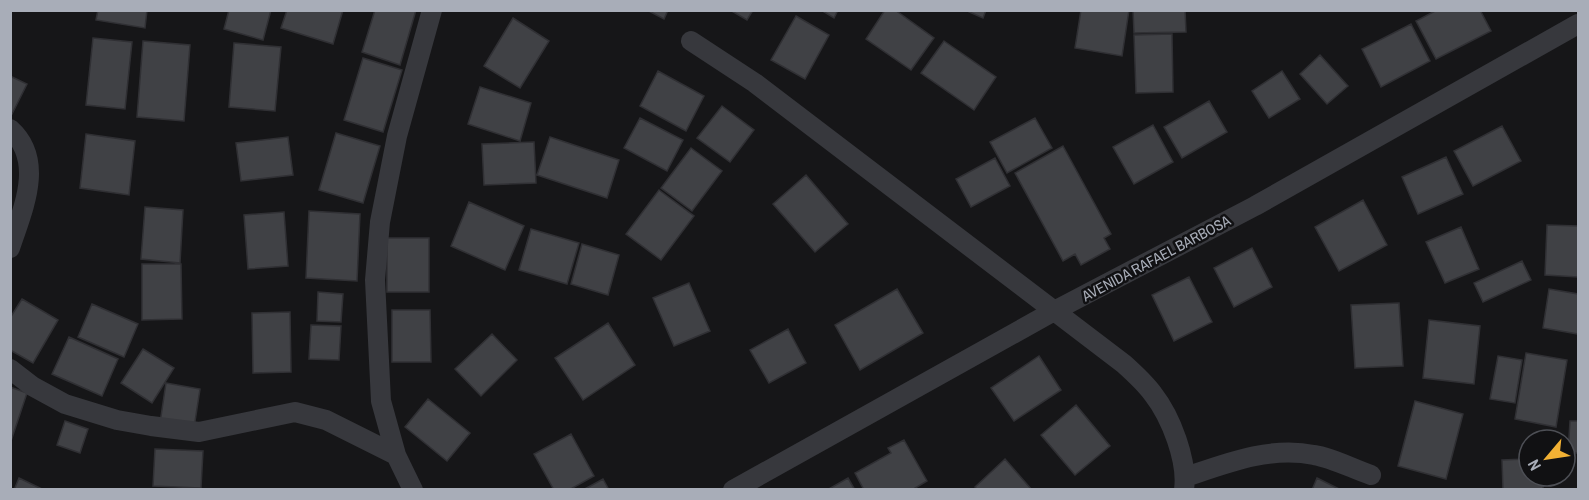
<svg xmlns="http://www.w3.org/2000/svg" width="1589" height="500" viewBox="0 0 1589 500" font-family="'Archivo Narrow',sans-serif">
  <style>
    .building { fill: #404145; stroke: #303034; stroke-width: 1.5 }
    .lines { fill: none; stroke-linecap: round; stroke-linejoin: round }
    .minor { stroke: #37383d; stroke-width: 20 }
    .labels { text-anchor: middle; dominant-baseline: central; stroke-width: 5; stroke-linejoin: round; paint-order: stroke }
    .street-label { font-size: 15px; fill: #a8adb8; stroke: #111113 }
  </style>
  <rect width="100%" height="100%" fill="#161618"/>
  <path class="building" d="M98,10H147L145,28L96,20Z
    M229,10H271L263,40L224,29Z
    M287,10H343L333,44L281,28Z
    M375,10H416L400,65L362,52Z
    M647,10H668L664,19Z
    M730,10H753L747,20Z
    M821,10H838L834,18Z
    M885,10H895L934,38L911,70L866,39Z
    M965,10H986L983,18Z
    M1081,10H1129L1122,56L1075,48Z
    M1133,10H1185L1186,32L1134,33Z
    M1437,10H1480L1491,31L1436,59L1416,21Z
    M796,16L829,35L805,79L771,60Z
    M513,18L549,41L520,88L484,66Z
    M1411,24L1430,61L1381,87L1362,49Z
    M1172,34L1173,92L1136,93L1134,35Z
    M93,38L132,42L125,109L86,105Z
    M143,41L190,45L184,121L137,117Z
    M944,41L996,77L974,110L921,73Z
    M234,43L281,47L275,111L229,107Z
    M1320,55L1348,86L1327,104L1300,74Z
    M363,58L402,70L383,132L344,120Z
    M658,71L704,96L686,131L640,106Z
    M1282,71L1300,99L1269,118L1252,91Z
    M10,76L27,84L12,114L10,113Z
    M480,87L531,103L520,141L468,124Z
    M1209,101L1227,132L1182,158L1164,127Z
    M722,106L754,130L730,162L697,138Z
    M640,118L683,140L667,171L624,148Z
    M1035,118L1052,148L1007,173L990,142Z
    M1153,125L1173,162L1134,184L1113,147Z
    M1502,126L1521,161L1473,186L1454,151Z
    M336,133L380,146L363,203L319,190Z
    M86,134L135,141L129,195L80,188Z
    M288,137L293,175L241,181L236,143Z
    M550,137L619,160L607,198L537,175Z
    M534,142L536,183L484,185L482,144Z
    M1063,146L1111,234L1104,238L1110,249L1081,265L1075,254L1063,261L1015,173Z
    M691,148L722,171L692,211L661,188Z
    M1446,157L1463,194L1418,214L1402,177Z
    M995,158L1010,186L971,207L956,179Z
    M806,175L848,224L815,252L773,204Z
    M659,190L694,216L661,260L626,234Z
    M1363,200L1387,245L1339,271L1315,227Z
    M469,202L524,226L505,270L451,246Z
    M145,207L183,210L180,263L141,259Z
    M309,211L360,214L357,281L306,278Z
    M284,212L288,266L248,269L244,215Z
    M1547,225L1578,226V277L1545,275Z
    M1461,227L1479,269L1445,283L1426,242Z
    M531,229L579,243L567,284L519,270Z
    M387,238H429V292H387Z
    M582,244L619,255L608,295L571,284Z
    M1252,248L1272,287L1234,307L1214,268Z
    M1522,261L1531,280L1483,302L1474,283Z
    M142,264H181L182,319L142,320Z
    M1189,277L1212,322L1174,341L1152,295Z
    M689,283L710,331L674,346L653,298Z
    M897,289L923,333L860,370L835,325Z
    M1549,289L1578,294V334L1543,328Z
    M318,292L343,294L341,322L317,321Z
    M22,299L58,320L33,363L10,350V318Z
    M1399,303L1403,366L1355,368L1351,305Z
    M92,304L138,324L124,357L78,337Z
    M392,310H430L431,362H392Z
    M290,312L291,372L253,373L252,313Z
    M1429,320L1480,326L1474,384L1423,378Z
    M608,323L635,365L583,400L555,358Z
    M311,325L341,326L339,360L309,359Z
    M788,329L806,363L769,383L750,350Z
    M492,334L517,360L481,396L455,369Z
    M69,337L118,359L102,396L52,374Z
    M143,349L174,368L152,403L121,383Z
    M1526,353L1567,360L1556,427L1515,419Z
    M1039,356L1061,390L1014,421L991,388Z
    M1498,356L1522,360L1515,403L1490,399Z
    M166,383L200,389L194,428L160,423Z
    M10,387L27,393L10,444Z
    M428,399L470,433L447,461L405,427Z
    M1415,401L1463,414L1446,479L1398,466Z
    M1076,405L1110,446L1075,475L1041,435Z
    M65,421L88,429L80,453L57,445Z
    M1570,421H1578V453H1568Z
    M571,434L594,476L569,490H554L534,454Z
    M904,440L927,481L912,490H864L855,473L891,453L888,448Z
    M155,449L203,451L201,488L153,486Z
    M1005,459L1032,490H978L975,487Z
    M1529,459V476H1543V490H1503L1502,460Z
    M19,478L44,490H14Z
    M848,478L855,490H827Z
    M1317,478L1341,490H1312Z
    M603,479L609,490H583Z"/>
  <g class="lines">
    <path class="minor" d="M691,41L755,83L1124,364C1134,373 1145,383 1153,394C1171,417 1188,461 1184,490
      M10,129C46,161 22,211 10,248
      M10,369L32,386L65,404L117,420L151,426L199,432L295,412L326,420L396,455L413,490
      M396,455L381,401L375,280L380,222L397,136L432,10
      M1186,477C1227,463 1270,446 1314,455C1333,458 1353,469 1371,475
      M733,490L1054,311L1255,206L1578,24"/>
  </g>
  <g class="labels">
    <g class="street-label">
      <text transform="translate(1156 258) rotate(-28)">AVENIDA RAFAEL BARBOSA</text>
    </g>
  </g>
  <rect width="1589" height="500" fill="none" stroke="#a8adb8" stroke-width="24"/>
  <g transform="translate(1547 458) rotate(241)"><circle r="28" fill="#111113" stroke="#4d4f55" stroke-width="1.5"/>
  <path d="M0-4.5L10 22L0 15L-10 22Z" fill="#f2b134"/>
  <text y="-9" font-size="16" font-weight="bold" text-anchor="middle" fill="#a8adb8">N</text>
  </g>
</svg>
